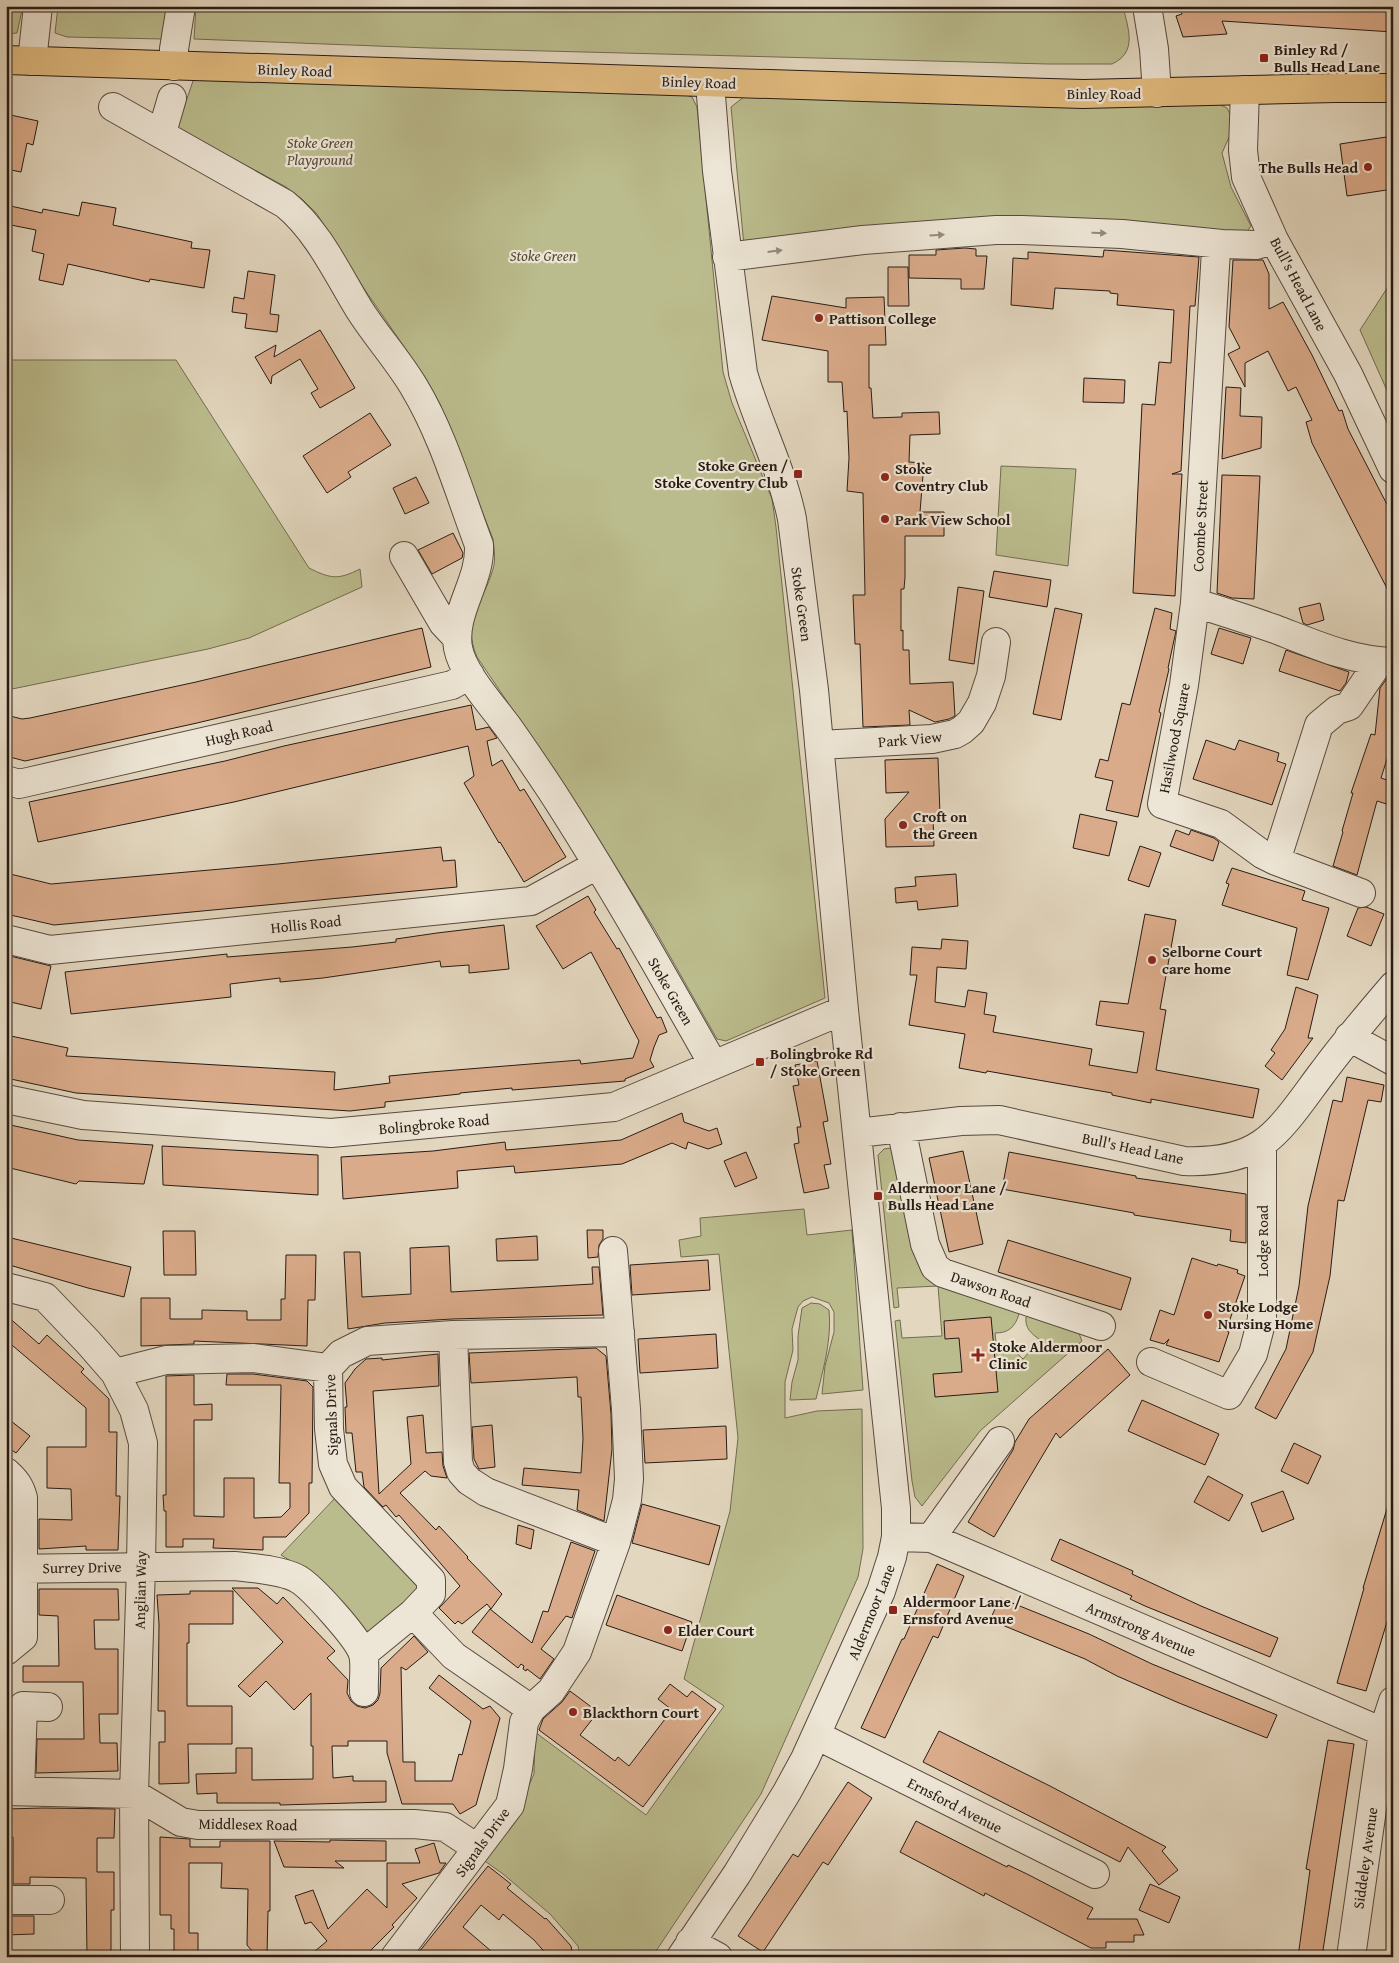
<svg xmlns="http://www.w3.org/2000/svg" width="1399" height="1963" viewBox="0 0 1399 1963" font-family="'Gentium Book Plus',serif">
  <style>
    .green { fill: #bbbc8d; stroke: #726c50 }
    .building { fill: #daab8a; stroke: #281b14 }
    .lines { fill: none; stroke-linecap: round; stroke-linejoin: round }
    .minor-casing { stroke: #574a3f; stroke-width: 30 }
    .major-casing { stroke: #281b14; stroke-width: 30 }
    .minor { stroke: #ede5d5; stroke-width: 28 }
    .major { stroke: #e2bc80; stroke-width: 28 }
    .oneway { fill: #948a7e }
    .poi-dot { fill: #8f2418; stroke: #ede5d5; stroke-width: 2 }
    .labels { text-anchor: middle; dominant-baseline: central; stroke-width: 4.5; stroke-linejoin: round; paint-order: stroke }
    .poi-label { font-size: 15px; font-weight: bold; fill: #281b14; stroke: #ede5d5; text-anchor: start }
    .street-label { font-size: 15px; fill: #281b14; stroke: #ede5d5 }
    .park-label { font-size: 15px; font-style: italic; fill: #544b38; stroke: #ede5d5 }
  </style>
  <rect width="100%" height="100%" fill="#e3d7bf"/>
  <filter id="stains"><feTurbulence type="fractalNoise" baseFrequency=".004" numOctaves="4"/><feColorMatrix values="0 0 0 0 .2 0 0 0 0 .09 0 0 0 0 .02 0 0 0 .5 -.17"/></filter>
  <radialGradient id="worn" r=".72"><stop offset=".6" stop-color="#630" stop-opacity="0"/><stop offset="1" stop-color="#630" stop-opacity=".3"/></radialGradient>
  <path class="green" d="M6,6H23L17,33L6,34Z
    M58,6H172L163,39L67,37L55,33Z
    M196,6H1123C1128,29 1138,52 1112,64H1048L429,48L194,39Z
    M195,75L680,93L692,97L697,107L723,372L732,403L772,499L776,527L825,998L726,1041L717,1039L655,930L582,812L477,657C461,619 483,604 493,569C496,559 494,549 493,539L440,404L425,377L365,290L317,214L302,199L286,187L177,128Z
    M745,96L1217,103L1227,108L1232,118L1234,126L1222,153L1231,187L1251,226L1244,235L744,246L731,107Z
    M1393,279V404L1360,330Z
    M6,360H176L309,568C331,579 338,580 360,569L362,587L249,638L208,649L12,689L6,687Z
    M1001,466L1076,469L1068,566L996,555Z
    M891,1148L921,1264L1016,1307L1019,1314C1015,1327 1009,1333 995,1333L996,1342L1012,1349L1023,1359L1040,1340C1031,1333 1025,1329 1026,1317L1032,1312L1078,1331L1082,1341L980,1431L922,1506L915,1497L912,1481L895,1321L900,1320L902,1338L942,1336L938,1286L897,1288L899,1307L894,1308L878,1155L884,1149Z
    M804,1209L807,1235L852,1230L863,1390L822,1394L825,1366L834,1332V1312L829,1303L812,1297L803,1301L798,1307L792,1329L793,1350L785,1382V1418L817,1411L862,1409L863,1549L858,1577L761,1794L652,1957H580L578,1946L550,1914L503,1874L482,1859L524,1796L534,1774L535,1732L646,1815L724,1706L684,1679L730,1511L738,1438L719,1254L681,1257L679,1240L701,1236L700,1218Z
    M811,1303L820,1304L829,1310C832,1340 823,1370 816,1399L790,1400L792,1382L798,1360V1336L802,1308Z
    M337,1496L421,1588L371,1632L358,1629L299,1566L281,1555Z"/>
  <path class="building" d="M1179,6H1393V32L1222,21L1227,34L1183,37L1176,16L1182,14Z
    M6,114L38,121L33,145L27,143L21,172L6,169Z
    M1393,136V189L1347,196L1340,144Z
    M82,202L116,208L113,225L192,242L191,248L210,250L204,288L150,279L149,282L68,264L63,285L39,280L44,254L32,251L36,230L6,224V205L42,213L43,209L79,216Z
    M965,248L976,249V256H987L984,289H961V279L909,278V255H936V250Z
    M1104,250L1199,257L1195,306H1190L1181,471L1172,474H1182L1175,596L1133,593L1142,404L1155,405L1159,362L1171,363L1174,310L1117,305L1118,294L1110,293V291L1055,288L1053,309L1011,305L1013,258L1028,259V252L1103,257Z
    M1233,260H1263L1269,274V309L1283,302L1312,355L1339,411L1342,410L1348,429L1393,516V600L1312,443L1306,422L1312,420L1296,387L1288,391L1268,351L1245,363V387L1228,354L1240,348L1229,327Z
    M888,267H908L909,306H888Z
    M248,271L275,275L270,314L279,315L277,332L245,328L247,314L232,312L234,297L244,299Z
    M772,296L846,308V298L884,297L886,345H869V388H871L873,418L902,417V413L939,412L940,434L910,435L909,462L924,463L920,512H944V536H905V577L904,589H901V631L903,630V650H909L910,684L953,682L955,716L949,719L935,722L909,710L910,725L863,727L860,644H855L853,595H865L863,493L847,491L849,458L847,411L844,412L842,382H828V351L762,340Z
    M320,330L355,388L320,408L311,393L318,389L300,359L272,376L271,384L255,357L276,345L274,357Z
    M1084,378L1125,380L1124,403L1083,402Z
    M1226,387L1241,388L1240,416L1262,417L1261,448L1222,459Z
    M370,413L391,445L348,472L351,477L327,493L303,456Z
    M1222,475L1260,476L1254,599L1232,598L1217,593Z
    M416,477L429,503L405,514L393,488Z
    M453,533L463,553L462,558L432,574L418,550Z
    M994,571L1051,580L1047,607L989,597Z
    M958,587L984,591L974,664L949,660Z
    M1320,603L1324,620L1307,625L1303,623L1299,608Z
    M1055,608L1082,614L1061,720L1033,714Z
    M1155,608L1172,613L1170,629L1176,631L1168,668L1169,669L1159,712L1161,713L1138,817L1106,810L1113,781L1095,777L1100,759L1108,761L1122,703L1130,705Z
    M422,628L431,667L197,723L25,761L6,756V715L22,719L30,718L196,682Z
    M1219,628L1251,638L1243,664L1211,654Z
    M1286,650L1349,672L1346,683L1340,691L1279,671Z
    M1388,677H1393V740L1381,778L1393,782V806L1377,801L1357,875L1333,866L1343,832L1342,831L1353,793H1351L1371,734L1375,735L1380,688Z
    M471,705L476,730L489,727L497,738L487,741L492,766L502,760L520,791L524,789L566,857L524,882L500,842L499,843L464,783L474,776L468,746L234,802L38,842L29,802L225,761L284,746Z
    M1206,740L1235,750L1239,740L1279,753L1277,761L1286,764L1272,805L1193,779Z
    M938,758L940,815H935V818H933L934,846L886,847L885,819L909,792L886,793L885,760Z
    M1080,814L1117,822L1109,856L1073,848Z
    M1176,830L1189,835L1191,830L1214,838L1219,842L1213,861L1170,846Z
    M1140,846L1161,853L1149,887L1128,880Z
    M441,847L443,861L455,860L457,887L54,925L6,914V873L51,884L278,864Z
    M1232,868L1305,891L1302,900L1329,908L1308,980L1287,975L1297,928L1222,905L1229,884L1226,883Z
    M956,874L958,906L918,910L917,901L896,903L895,888L916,886L915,877Z
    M588,896L596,910L594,912L617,949L619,948L657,1018L661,1017L667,1032L659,1035L654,1047L650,1060L654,1067L625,1079V1081L512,1090V1088L460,1093V1094L385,1102V1107L350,1111L76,1093L6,1078V1035L68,1048L66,1056L335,1072L334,1090L390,1083L389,1076L431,1072L580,1060L581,1064L633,1058L639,1041L591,952L563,969L536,926Z
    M1366,907L1384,914L1371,946L1347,936L1358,908Z
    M1145,914L1176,920L1160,1009L1166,1010L1156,1070L1259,1089L1253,1118L1151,1099V1103L1112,1095V1093L987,1071L986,1073L959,1068L965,1034L909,1025L917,975H910L912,947L941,949L942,939L968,941L966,969L937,967L935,1002L965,1007L968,990L987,993L984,1014L996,1016L993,1032L1092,1049L1089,1065L1137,1073L1144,1032L1096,1025L1100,1001L1128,1004Z
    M504,925L509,969L469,973V965L441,967L440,961L323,978L280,982V978L230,984L231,997L71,1014L65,972L227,954V957L352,947L396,942V939L437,933Z
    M6,955L51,966L41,1009L6,1001Z
    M1296,987L1318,995L1308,1038H1313L1282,1080L1265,1066L1275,1053L1271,1050L1285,1029Z
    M817,1061L828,1121L823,1122L831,1164L824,1165L829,1188L804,1193L794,1144L799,1143L797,1127H801L793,1086L799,1085L795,1065Z
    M1347,1077L1384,1085L1381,1102L1368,1100L1344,1201L1338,1200L1330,1276L1313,1352L1276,1419L1255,1408L1286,1349L1299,1286L1308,1206L1333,1100L1342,1102Z
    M682,1113L684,1122L709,1131L717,1128L722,1144L708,1149L688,1142L686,1149L672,1143L622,1164L515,1173L514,1166L457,1171L458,1188L343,1199L341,1157L433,1151L505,1142L506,1150L621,1140Z
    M6,1124L78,1140L153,1145L144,1184L79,1181L76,1184L6,1167Z
    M162,1146L318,1155V1195L163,1185Z
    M963,1151L983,1244L949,1252L929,1158Z
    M746,1152L757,1178L735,1187L724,1161Z
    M1009,1152L1136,1176V1178L1246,1194V1243L1230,1241L1231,1230L1134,1215V1213L1002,1189Z
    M587,1230H603V1239L599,1245L598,1257L588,1258Z
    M163,1231H195L196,1275H164Z
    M537,1236L538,1260L497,1261L496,1239Z
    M11,1238L131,1267L124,1297L88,1288L6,1264Z
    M1008,1240L1131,1278L1121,1310L998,1272Z
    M449,1246L451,1292L593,1284L592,1267H599L603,1315L452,1319L385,1323L348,1329L344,1252H360L362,1297L411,1294L410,1248Z
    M286,1255H316L315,1300H308L307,1346L194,1341V1344L141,1346V1298H170V1319H202V1310L247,1311V1320H281V1299H285Z
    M1192,1258L1217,1266L1218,1264L1238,1270L1237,1273L1245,1276L1226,1331L1229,1332L1219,1362L1166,1345L1169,1339L1164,1344L1150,1340L1160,1310L1174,1315Z
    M708,1260L710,1290L632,1295L630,1265Z
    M6,1315L39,1344L47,1335L84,1369L81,1372L109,1399V1432H117L116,1496H120L118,1550H86V1546L39,1549V1519L72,1520L71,1489L47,1488V1447H86V1408L6,1340Z
    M991,1317L998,1392L935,1397L933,1374L962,1372L959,1338L945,1339L944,1321Z
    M716,1334L718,1368L640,1373L638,1339Z
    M596,1348L606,1356L611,1414L612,1449L604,1521L577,1510L579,1490L522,1485L524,1468L581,1473L583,1439L581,1397H578L577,1377L471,1383L469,1353Z
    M1108,1349L1130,1375L1060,1438L1056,1433L994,1537L968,1522L1013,1450L1015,1442L1029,1419Z
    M438,1354L439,1386L373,1391L379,1494L411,1464L407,1417L423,1415L426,1453L442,1452L443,1466L447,1478L431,1476L425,1471L400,1493L436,1530L439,1526L468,1557L467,1558L502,1594L491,1609L487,1604L462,1624L458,1621L455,1624L439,1608L460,1586L399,1515L396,1517L386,1505L383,1507L364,1487L362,1472H356L352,1433H346L345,1407H347L345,1383L355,1369L366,1359L382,1358V1360Z
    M227,1374H253L307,1381L313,1387L312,1483H309V1513L286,1537H263V1550L213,1548L214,1539H183V1547H166V1511H164L163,1495H166V1376L194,1375V1405L212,1404V1420H194V1516L224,1517V1478H254V1518L281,1517L290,1508V1483H279L281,1385H226Z
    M1142,1400L1219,1434L1205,1465L1128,1431Z
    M6,1417L30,1436L16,1453L6,1446Z
    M492,1425L495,1467L479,1469L474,1459L472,1427Z
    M726,1426L727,1459L645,1463L643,1430Z
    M1294,1443L1321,1456L1308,1484L1281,1471Z
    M1208,1476L1243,1495L1229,1521L1194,1502Z
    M1283,1491L1294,1519L1262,1532L1251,1503Z
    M1389,1502L1393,1503V1602L1366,1691L1337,1683L1364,1588H1363Z
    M642,1504L720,1526L709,1565L632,1543Z
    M518,1525L534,1530L531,1549L516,1544Z
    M1060,1539L1133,1571L1132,1574L1201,1606L1278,1638L1270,1657L1145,1606L1130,1599L1132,1596L1051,1560Z
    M571,1542L595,1551L572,1618L566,1616L541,1649L554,1659L540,1679L527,1669L526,1671L523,1669L524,1666L521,1664L518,1668L472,1632L490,1609L532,1643L543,1611L548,1612Z
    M937,1564L964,1576L938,1638L933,1636L885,1738L861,1728L902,1639H904Z
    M232,1588H258L277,1604L283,1597L335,1651L327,1658L348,1680L347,1693L351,1701L357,1706L365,1708L373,1705L378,1700L380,1693L381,1668L414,1636L428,1652L406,1670L401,1667L403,1762H415V1781H452L459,1754L462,1755L471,1721L429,1688L439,1675L483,1709L490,1706L500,1718L476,1805L460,1814L453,1804H402L387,1753V1741H348V1746H332L333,1778L353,1776V1781H386V1802L280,1805V1803H217V1793L197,1794L196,1774L236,1773V1748H252V1780L313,1779V1746H311V1693L294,1710L266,1681L250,1697L238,1686L283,1642Z
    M39,1589H118L119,1620H94L95,1649H118V1714H99L100,1743H117L118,1771L36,1773L37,1739H84L83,1682H23V1666H59L58,1616L39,1615Z
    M190,1591H233V1624H189V1643H187V1706H232V1744H188L189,1783L159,1784V1742H165V1711H158L159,1624L157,1595L190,1594Z
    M617,1595L692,1622L682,1651L606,1625Z
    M1000,1598L1089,1634L1152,1664L1277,1715L1267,1738L1179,1703L1117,1676L1085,1659L990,1620Z
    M670,1684L687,1697L692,1691L716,1709L643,1807L539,1730L543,1719L562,1702L570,1691L598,1712L580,1735L615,1761L618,1757L629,1766L672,1710L658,1699Z
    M939,1731L1050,1786L1166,1847L1162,1851L1178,1870L1159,1885L1128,1847L1120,1862L923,1762Z
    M1328,1740L1354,1744L1322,1957H1298L1310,1870L1306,1869Z
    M848,1782L872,1798L828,1865L823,1862L763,1952L738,1936L793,1854L798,1857Z
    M43,1808L115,1809L114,1838H97V1872H114V1910H111V1957H87L86,1878L30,1877V1884H13V1837H6V1809Z
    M916,1821L1007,1867L1008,1865L1027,1874L1093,1908L1087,1919H1137L1144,1935H1134V1942H1106V1948H1091L985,1893L984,1896L900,1852Z
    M160,1837L190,1839V1847H220V1841H270V1911H268L267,1957H257L247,1945L248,1889L221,1888L222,1863H189V1933H198V1957H174V1929H171V1915H160Z
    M330,1840L386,1841V1861H335L344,1868L284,1867L274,1841L330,1842Z
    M434,1843L440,1863H446L439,1873L402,1884L417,1898L392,1925L394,1927L371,1950L363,1957H308L327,1941L311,1922L305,1924L295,1896L313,1890L328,1929L367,1889L387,1908V1863H420L415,1849Z
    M488,1866L511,1884L507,1888L545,1919L546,1918L571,1946L573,1957H549L534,1940L503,1914L499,1920L481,1905L463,1927L498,1957H415Z
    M1150,1884L1180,1897L1169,1923L1139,1910Z
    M6,1916H34V1934L6,1935Z"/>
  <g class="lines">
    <defs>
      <path id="minor" d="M1147,6L1154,49L1157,93
        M32,61L38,6
        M174,66V49L181,6
        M1245,90L1243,150L1246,177L1274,240L1348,374L1393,469
        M113,107L285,204C318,231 337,273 359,309C376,336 398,360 414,387C443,435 459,492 479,545C481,581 452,612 458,648C463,674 492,705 508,727C523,748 537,769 551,790C609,880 661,972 713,1064
        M160,132L165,122L172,98
        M1222,244L1216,250L1195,603C1222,611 1249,620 1275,629C1314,644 1351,661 1393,662
        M727,257L863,240L996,230H1022L1122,234L1222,244L1256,245L1274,240
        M404,556L443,623L457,638
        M1195,603L1184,685L1162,804L1221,824L1262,854L1276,861L1361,893
        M819,745L932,739L955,734L962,730L971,722L982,703L991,676L996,642
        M6,780L19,784L452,685L470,675
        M1276,861L1319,725L1337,710L1349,706L1379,662
        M6,939L50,950L531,901L597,865
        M1349,1037L1393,1061
        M6,1099L83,1115L331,1133L614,1107L844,1010
        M901,1127L925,1244L935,1267L943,1273L1101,1326
        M858,1133L961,1121L999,1120L1184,1161C1211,1162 1239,1159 1261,1144C1284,1129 1306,1094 1323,1072C1345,1042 1369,1014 1393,986
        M6,1287L45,1297L88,1342L115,1373L134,1410L143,1443L141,1566L134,1794L135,1957
        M453,1335L458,1462L461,1472L469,1481L486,1492L616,1542
        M1151,1362L1229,1395L1253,1354L1262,1319V1144
        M115,1373L166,1360L254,1358L328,1368
        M6,1472C15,1480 20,1486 23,1498V1637L6,1651
        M896,1537L931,1538L1383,1732L1393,1734
        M931,1538L1000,1441
        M6,1569L234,1566C252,1568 282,1570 298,1579C312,1587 358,1638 363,1654C366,1665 363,1680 364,1692
        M413,1613L454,1656L531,1709
        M363,1654L413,1613L431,1594V1580L343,1487L333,1464L329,1429L328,1368L341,1354L367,1341L453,1335L620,1332
        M816,1735L1095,1874
        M6,1791L134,1794L181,1822L198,1825L414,1824L445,1827L477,1848
        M20,1791L23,1706L48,1707
        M6,1900H50
        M690,1942L718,1957
        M395,1957L510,1805L518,1769L524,1722L531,1709L551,1691L577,1652L616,1542L627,1500L629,1479L626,1409L613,1251
        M681,1957L737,1874L787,1792L805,1759L881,1591L892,1557L896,1537V1508L844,1010L814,690L792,519C782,469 757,422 743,373L717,171L710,83
        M1351,1957L1383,1732L1393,1701"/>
      <path id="major" d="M6,60L1083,94L1335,88H1393"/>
    </defs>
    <use href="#minor" class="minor-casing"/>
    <use href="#major" class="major-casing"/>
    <use href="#minor" class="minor"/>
    <use href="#major" class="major"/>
  </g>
  <defs><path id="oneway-solid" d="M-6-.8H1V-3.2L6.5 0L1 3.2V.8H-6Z" transform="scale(1.25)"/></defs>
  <g class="oneway">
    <use href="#oneway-solid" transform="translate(1099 233) rotate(2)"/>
    <use href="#oneway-solid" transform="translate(937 235) rotate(-4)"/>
    <use href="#oneway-solid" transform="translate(775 251) rotate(-7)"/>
  </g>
  <g class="poi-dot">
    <rect x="1259" y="53" width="10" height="10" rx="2.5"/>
    <circle cx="1368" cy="167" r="5"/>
    <circle cx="819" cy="318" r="5"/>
    <rect x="793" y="469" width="10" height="10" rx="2.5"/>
    <circle cx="885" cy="477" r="5"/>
    <circle cx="885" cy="519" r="5"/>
    <circle cx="903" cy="825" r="5"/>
    <circle cx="1152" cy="960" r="5"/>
    <rect x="755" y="1057" width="10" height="10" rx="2.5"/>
    <rect x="873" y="1191" width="10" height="10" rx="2.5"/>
    <circle cx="1208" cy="1315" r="5"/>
    <path d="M975.5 1347.5h5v5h5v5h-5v5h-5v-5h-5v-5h5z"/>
    <rect x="888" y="1605" width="10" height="10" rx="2.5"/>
    <circle cx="668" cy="1630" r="5"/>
    <circle cx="573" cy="1712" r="5"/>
  </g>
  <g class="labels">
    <g class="poi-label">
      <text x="1274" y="49">Binley Rd /<tspan x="1274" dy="17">Bulls Head Lane</tspan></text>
      <text x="1358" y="167" text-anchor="end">The Bulls Head</text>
      <text x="829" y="318">Pattison College</text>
      <text x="788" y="465" text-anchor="end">Stoke Green /<tspan x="788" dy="17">Stoke Coventry Club</tspan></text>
      <text x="895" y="468">Stoke<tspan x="895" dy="17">Coventry Club</tspan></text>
      <text x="895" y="519">Park View School</text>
      <text x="913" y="816">Croft on<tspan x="913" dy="17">the Green</tspan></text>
      <text x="1162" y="951">Selborne Court<tspan x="1162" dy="17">care home</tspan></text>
      <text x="770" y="1053">Bolingbroke Rd<tspan x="770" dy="17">/ Stoke Green</tspan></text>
      <text x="888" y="1187">Aldermoor Lane /<tspan x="888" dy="17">Bulls Head Lane</tspan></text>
      <text x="1218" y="1306">Stoke Lodge<tspan x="1218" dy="17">Nursing Home</tspan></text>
      <text x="989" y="1346">Stoke Aldermoor<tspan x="989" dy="17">Clinic</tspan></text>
      <text x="903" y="1601">Aldermoor Lane /<tspan x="903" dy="17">Ernsford Avenue</tspan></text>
      <text x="678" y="1630">Elder Court</text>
      <text x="583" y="1712">Blackthorn Court</text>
    </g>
    <g class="street-label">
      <text transform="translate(295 70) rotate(2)">Binley Road</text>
      <text transform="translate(699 82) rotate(2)">Binley Road</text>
      <text x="1104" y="93">Binley Road</text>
      <text transform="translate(1299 284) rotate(62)">Bull's Head Lane</text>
      <text transform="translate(1200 526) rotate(-87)">Coombe Street</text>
      <text transform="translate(802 604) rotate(82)">Stoke Green</text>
      <text transform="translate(239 733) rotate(-13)">Hugh Road</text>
      <text transform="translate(1174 738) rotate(-79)">Hasilwood Square</text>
      <text transform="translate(910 739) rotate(-5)">Park View</text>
      <text transform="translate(306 924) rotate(-6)">Hollis Road</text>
      <text transform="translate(671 991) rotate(60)">Stoke Green</text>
      <text transform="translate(434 1124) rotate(-5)">Bolingbroke Road</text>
      <text transform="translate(1133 1148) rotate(12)">Bull's Head Lane</text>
      <text transform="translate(1262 1241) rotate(-90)">Lodge Road</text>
      <text transform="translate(991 1289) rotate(19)">Dawson Road</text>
      <text transform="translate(331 1415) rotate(-92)">Signals Drive</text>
      <text transform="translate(82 1567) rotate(-1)">Surrey Drive</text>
      <text transform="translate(140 1590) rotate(-89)">Anglian Way</text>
      <text transform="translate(871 1612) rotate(-68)">Aldermoor Lane</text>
      <text transform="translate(1141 1629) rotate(23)">Armstrong Avenue</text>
      <text transform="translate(955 1805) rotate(27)">Ernsford Avenue</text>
      <text transform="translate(248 1824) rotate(1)">Middlesex Road</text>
      <text transform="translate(482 1842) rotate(-54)">Signals Drive</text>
      <text transform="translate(1365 1858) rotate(-82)">Siddeley Avenue</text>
    </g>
    <g class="park-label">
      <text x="320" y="142">Stoke Green<tspan x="320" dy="17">Playground</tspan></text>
      <text x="543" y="255">Stoke Green</text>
    </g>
  </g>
  <rect width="1399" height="1963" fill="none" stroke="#e3d7bf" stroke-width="25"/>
  <rect x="8" y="8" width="1384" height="1948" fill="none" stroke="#281b14" stroke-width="2.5"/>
  <rect x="12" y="12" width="1374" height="1938" fill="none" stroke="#281b14"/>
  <rect width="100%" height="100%" filter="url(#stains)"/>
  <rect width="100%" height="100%" fill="url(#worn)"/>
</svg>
